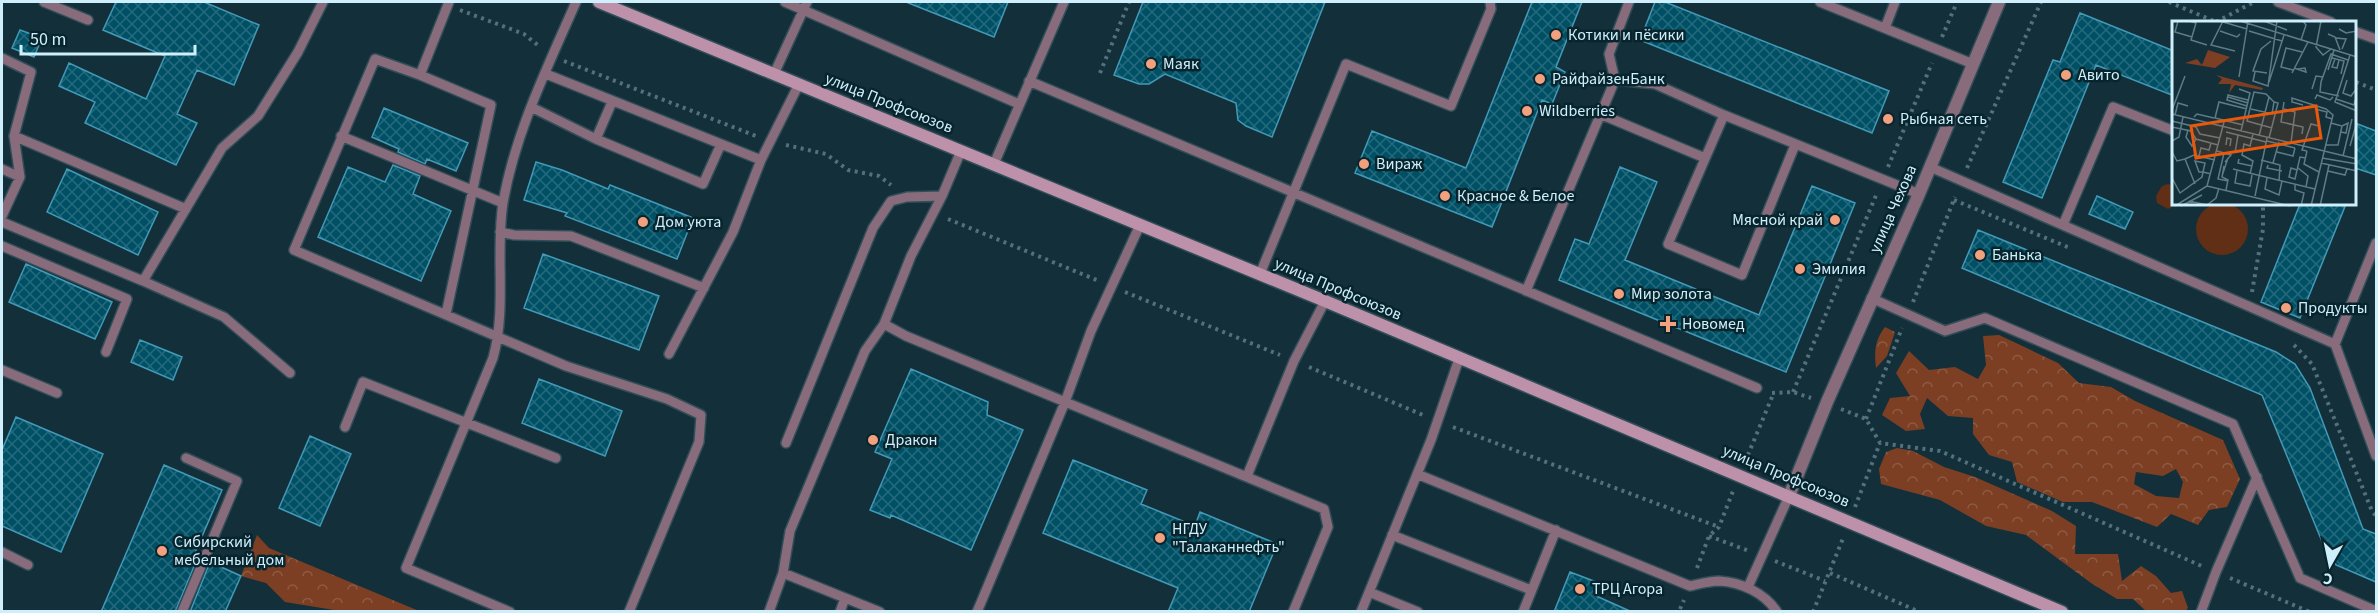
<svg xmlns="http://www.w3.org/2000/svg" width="2378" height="613" viewBox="0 0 2378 613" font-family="'Source Sans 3',sans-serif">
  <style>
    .green { fill: #612e16 }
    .forest { fill: url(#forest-crowns); fill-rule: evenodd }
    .building { fill: url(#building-cross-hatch); stroke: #429ab8; stroke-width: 1.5 }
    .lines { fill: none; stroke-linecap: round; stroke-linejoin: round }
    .lane-casing { stroke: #314e58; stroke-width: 12 }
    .street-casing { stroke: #314e58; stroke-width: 15 }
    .secondary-casing { stroke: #314e58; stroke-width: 15 }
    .path { stroke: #53717c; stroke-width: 4; stroke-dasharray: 3 4.5; stroke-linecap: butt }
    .lane { stroke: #886c7c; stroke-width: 9 }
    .street { stroke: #886c7c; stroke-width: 12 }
    .secondary { stroke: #be91aa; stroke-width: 12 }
    .poi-dot { fill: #f2a17e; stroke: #08252e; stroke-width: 2 }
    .labels { text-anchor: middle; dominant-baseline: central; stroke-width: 5; stroke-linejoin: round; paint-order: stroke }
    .poi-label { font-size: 16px; fill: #ceeffb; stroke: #08252e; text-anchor: start }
    .street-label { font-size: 16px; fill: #ceeffb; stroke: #08252e }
    .inset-road { fill: none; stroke: #5e7c87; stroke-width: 1.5 }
    .view { fill: #e8590c; fill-opacity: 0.15; stroke: #e8590c; stroke-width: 3 }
    .inset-edge { fill: none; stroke: #ceeffb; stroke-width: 3 }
  </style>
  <defs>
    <pattern id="forest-crowns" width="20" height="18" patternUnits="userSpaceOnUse" patternTransform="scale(1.5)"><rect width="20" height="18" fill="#7c3f23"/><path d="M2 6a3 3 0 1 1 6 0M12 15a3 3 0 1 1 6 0" fill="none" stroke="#8d5b44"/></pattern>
    <pattern id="building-cross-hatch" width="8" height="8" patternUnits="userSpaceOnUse" patternTransform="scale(1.5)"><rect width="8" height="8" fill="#005065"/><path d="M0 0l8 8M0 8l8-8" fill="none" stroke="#246a7c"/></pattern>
  </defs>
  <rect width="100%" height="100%" fill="#132f39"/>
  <path class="green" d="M2168,184L2174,186V204H2178L2168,209L2157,203L2156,196L2162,186Z
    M2196 229a26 26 0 1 1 52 0a26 26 0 1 1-52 0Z"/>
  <path class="forest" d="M1885,327L1895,332L1887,356L1876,368C1874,351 1875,340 1885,327Z
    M1999,335L2058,363L2079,383L2111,387L2135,401L2223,440L2240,479L2227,507L2209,510L2198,525L2171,514L2157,527L2092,502H2063L2017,482L2012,462L1989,455L1973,434V418L1948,416L1927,398L1920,414L1925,429L1906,431L1882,415L1890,398L1910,396L1896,373L1909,351L1929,370L1955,367L1978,379L1986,365L1983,336ZM2176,469L2183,482L2179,498L2156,496L2134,484L2136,472L2163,476Z
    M1897,448L1913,451L1944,467L1975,477L2052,511L2076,526L2075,554H2118L2122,581L2141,566L2156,576L2171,593L2182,591L2188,608L2185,611H2146L2133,599H2117L2091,583L2026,535L1986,526L1940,500L1881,484L1879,469L1886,452Z
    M257,535L269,548L419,611H340L285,602L266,583L241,576Z"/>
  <path class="building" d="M116,2H204L259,25L234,85L197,70L177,114L197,123L176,165L85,123L95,102L59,86L69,63L146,99L165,56L103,30Z
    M906,2H1008L994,37Z
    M1143,2H1325L1272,137L1246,126L1238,120L1236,103L1165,74L1149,84H1139L1114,75Z
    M1532,2H1582L1556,67L1565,72L1552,104L1542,100L1492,227L1355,173L1372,131L1466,168Z
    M1655,2H1665L1889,91L1872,133L1640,40Z
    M2080,13L2174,51V96L2096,65L2042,198L2003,182L2053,60L2060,62Z
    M20,30L42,38L34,57L12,48Z
    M384,108L468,143L456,171L427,159L425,164L398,152L399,149L372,137Z
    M2355,123L2376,131V175L2355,168Z
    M536,162L562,170L608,189L610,185L693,218L677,259L565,216L567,213L524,200Z
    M393,165L420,176L413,194L451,211L421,281L318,237L348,167L385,182Z
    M1620,167L1657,182L1625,260L1759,315L1812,186L1855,203L1786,372L1559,280L1575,239L1589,244Z
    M67,169L158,212L138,255L47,212Z
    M2097,196L2133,212L2125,229L2089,214Z
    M2300,204H2346L2300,318L2261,302Z
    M1978,230L2276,352L2295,364L2310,388L2363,529L2376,534V582L2336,565L2323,544L2262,395L1962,268Z
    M543,254L659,296L639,350L524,308Z
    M26,264L112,302L95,339L9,302Z
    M140,340L182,357L173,380L131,362Z
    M911,369L988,402L987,415L1023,430L971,550L891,515L890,518L870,510L892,459L875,452Z
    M539,379L622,411L605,456L522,423Z
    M16,417L103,454L61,552L2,526V450Z
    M310,436L351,454L320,526L279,508Z
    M1073,460L1147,490L1141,504L1195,526L1200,512L1277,544L1249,612H1168L1178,588L1043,533Z
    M164,465L222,490L194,555L198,557L175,612H101Z
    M210,562L241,576L225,612H190Z
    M1570,572L1599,583L1594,595L1632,612H1554Z"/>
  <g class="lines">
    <defs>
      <path id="lane" d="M44,2L88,20
        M785,2L1019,104
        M1820,2L1973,64
        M2278,2L2331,22
        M1885,28L1895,2
        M2356,32L2376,39
        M2,58L31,72L14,136L20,177L2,216
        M546,74L721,144
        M774,74L807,2
        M420,75L449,2
        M1615,80L1655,84L1724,115L1919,194
        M1029,81L1757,388
        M531,107L596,139L703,184L721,144L761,160
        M1600,114L1705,158
        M1724,115L1668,244L1742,275L1795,145
        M14,136L186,209
        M341,136L503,203
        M596,139L612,102
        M994,164L1064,2
        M1930,167L2335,344L2376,456
        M2,169L20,177
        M2,222L143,281L222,148L258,116L298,52L323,2
        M2063,225L2113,107L2174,131
        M500,232L514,235L571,236L704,288
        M2,246L127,299L106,352
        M1260,274L1346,64L1451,106L1491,9L1490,2
        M143,281L224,317L290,373
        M1526,291L1615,80L1609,54L1629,2
        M1871,298L1945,331L1985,318L2233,424L2300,578L2376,611
        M446,314L491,105L420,75L375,59L294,250L566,366L667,399L701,415L699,442L629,612
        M884,324L906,336L1324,509L1328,527L1293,612
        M2335,344L2376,243
        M669,354L733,232L761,160L799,84
        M2,370L57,393
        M345,427L363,382L556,458
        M786,443L873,228L891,201L907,197L942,196
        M1417,474L1690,586C1699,584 1710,581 1719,581C1741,582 1765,593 1777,612
        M1247,476L1294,361L1325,301
        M1392,535L1531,590
        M2,552L28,565
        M783,573L880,612
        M1748,587L1789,496
        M1369,592L1418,612
        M182,612L237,481L186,458
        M510,612L406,568L493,358C507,308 495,254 503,203C515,133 548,66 576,2
        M769,612L783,573L790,531L865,351L884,324L911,256L942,196L961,151
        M840,612L845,598
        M977,612L1065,402L1091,331L1140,225
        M1361,612L1431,440L1459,359
        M1523,612L1556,530
        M2201,612L2216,572L2257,477"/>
      <path id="street" d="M1789,496L1827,402L1919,194L1999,2"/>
      <path id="secondary" d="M599,2L1325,301L2062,612"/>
    </defs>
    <use href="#lane" class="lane-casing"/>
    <use href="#street" class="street-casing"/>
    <use href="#secondary" class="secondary-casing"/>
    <path class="path" d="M2169,2L2216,22
      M460,10L524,34L540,47
      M2216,22L2254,2
      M1942,37L1957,2
      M564,61L756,136
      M1100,73L1129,2
      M2356,82L2376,90
      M786,145L826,154L848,170L879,176L891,185
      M1888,167L1932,63
      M1967,168L2041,2
      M1954,200L2070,248
      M948,219L1099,281
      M1125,292L1280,355
      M2252,292L2263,229V204
      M1913,302L1955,197
      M2294,345L2312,364L2372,511L2376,516
      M1309,367L1423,415
      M1793,392L1877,193
      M1772,393L1793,392L1811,398
      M1841,409L1866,419L1880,443L1940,451L2204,567
      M1866,419L1902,328
      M1453,427L1719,527
      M1745,462L1772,397
      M1855,507L1880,443
      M1709,536L1749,551
      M1775,561L1825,581
      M1697,568L1709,536L1719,527L1733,491
      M1830,573L1920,612
      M2230,578L2310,612
      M1680,609L1684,600
      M1813,612L1844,536"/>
    <use href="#lane" class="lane"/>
    <use href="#street" class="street"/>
    <use href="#secondary" class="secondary"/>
  </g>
  <g class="poi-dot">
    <circle cx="1556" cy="35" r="6"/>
    <circle cx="1151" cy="64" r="6"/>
    <circle cx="2066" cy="75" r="6"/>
    <circle cx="1540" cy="79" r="6"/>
    <circle cx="1527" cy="111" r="6"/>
    <circle cx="1888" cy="119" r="6"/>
    <circle cx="1364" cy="164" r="6"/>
    <circle cx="1445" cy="196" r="6"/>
    <circle cx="1835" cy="220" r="6"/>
    <circle cx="643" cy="222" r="6"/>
    <circle cx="1980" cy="255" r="6"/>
    <circle cx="1800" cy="269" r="6"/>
    <circle cx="1619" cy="294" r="6"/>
    <circle cx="2286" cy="308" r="6"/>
    <path d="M1665 315h6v6h6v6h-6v6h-6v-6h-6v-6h6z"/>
    <circle cx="873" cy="440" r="6"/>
    <circle cx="1160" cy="538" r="6"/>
    <circle cx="162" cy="551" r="6"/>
    <circle cx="1580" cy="589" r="6"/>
  </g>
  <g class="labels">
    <g class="poi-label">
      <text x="1568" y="35">Котики и пёсики</text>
      <text x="1163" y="64">Маяк</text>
      <text x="2078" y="75">Авито</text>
      <text x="1552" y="79">РайфайзенБанк</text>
      <text x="1539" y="111">Wildberries</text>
      <text x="1900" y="119">Рыбная сеть</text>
      <text x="1376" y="164">Вираж</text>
      <text x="1457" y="196">Красное &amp; Белое</text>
      <text x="1823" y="220" text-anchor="end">Мясной край</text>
      <text x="655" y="222">Дом уюта</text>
      <text x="1992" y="255">Банька</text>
      <text x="1812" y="269">Эмилия</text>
      <text x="1631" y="294">Мир золота</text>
      <text x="2298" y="308">Продукты</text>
      <text x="1682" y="324">Новомед</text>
      <text x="885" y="440">Дракон</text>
      <text x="1172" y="529">НГДУ<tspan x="1172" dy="18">"Талаканнефть"</tspan></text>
      <text x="174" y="542">Сибирский<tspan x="174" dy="18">мебельный дом</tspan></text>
      <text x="1592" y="589">ТРЦ Агора</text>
    </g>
    <g class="street-label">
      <text transform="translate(889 103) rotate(22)">улица Профсоюзов</text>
      <text transform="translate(1893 209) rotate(-66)">улица Чехова</text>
      <text transform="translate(1338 289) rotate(23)">улица Профсоюзов</text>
      <text transform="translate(1786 476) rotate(23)">улица Профсоюзов</text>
    </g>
  </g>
  <g transform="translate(2172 21)">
    <rect width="184" height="184" fill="#132f39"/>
    <path d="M36,29L58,36L43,47L13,42L25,38L30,44ZM44,54L91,67L90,69L63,64L57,72L59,63H46L50,58Z" fill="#7c3f23"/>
    <path class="inset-road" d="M6,0L3,11L20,16M17,0L24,2L19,19L35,24M51,0L39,24L63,30M68,0L185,36M92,0L115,9M149,0L144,26L151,34L159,28M51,1L75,8M167,8L174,12L185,10M48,10L65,16L68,13M77,10L110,20M156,13L163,16L168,29M164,17L174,18L170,28M129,19L134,4L131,0M178,34L163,81L185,90M160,37L172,40L169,53M163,38L160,46L165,47L167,39M122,47L134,51L133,47L126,48M121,49L109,46L114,27L130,31M156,49L162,29M83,51L81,60L96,65L105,0M95,52L81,50L89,28L99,20M120,52L136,21M67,56L76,0M175,59L171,72L179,75L185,67M97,61L112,14M67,68L78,72L69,110M140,68L144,55L151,56M167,75L148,71L149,61L159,33L176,39M56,76L76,82M143,78L145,74L158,79L161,76M164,78L182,84L183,79M112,81L109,101L131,106L130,113M131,84L120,81V77L154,88L161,94L139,185M75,85L55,79L56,74L76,79M79,88L101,93M112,88L123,91L119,122M143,88L155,91L154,96L160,98M0,89L13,55M0,93L185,138M3,94L6,82L16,85M22,96L25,93L42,97M0,100L24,106L28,113L48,117M71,104L43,97L47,81L75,88M0,106L19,110L24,118L46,124M100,107L75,100L82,71L94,73L102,81M16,109L14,116L20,125L24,118M54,111L94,121M169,111L174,112L176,102L170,105M87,115L97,76M97,117L106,82L102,81L100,93M0,120L7,116L11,96M95,120L123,127M54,124L55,117L59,118L58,125M153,124H166L170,105L159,102M178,125L184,104M45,130L59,134L53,141M135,130L130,129L139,103L147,105M135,130L132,143L147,151M0,131L5,140L13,138M105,131L121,135L123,127M52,132L46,158L56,160M63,132L66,114M27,135L29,127L37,129L39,122M171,135L180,98M150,137L185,143M67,138L66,142L80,145M89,139L108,144L107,160M101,142L107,121M149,142L185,150M96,144L95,147L110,150M52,145L50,156L56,159L54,169M126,147L136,155L134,166M61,148L143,168M125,149L119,147L117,156L123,158L128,136L134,137M65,150L63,162L78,165L80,154M156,150L173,154L175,148M78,153L81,140L70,134L72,123L78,125L81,113M50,155L56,137M0,157L8,172L30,156L31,151L33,142L23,140L27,151H31L39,153M95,157L93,168L107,174L110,160M23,163L13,138L22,134L43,139M123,163V169L132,172L129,185M35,165L118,185M83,175L95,117M17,180L35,184L44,177L47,167M3,185L35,165L52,101M9,185L30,174M148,185L157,144"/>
    <path class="view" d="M144,85L149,117L24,137L19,105Z"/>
    <rect width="184" height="184" class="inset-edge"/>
  </g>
  <rect width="2378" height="613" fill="none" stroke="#ceeffb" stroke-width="6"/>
  <g transform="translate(2330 565) rotate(189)" stroke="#08252e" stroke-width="4.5" paint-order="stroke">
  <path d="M0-4.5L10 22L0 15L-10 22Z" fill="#ceeffb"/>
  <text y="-9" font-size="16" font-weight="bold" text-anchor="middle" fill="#ceeffb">С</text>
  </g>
  <path d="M21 45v9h174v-9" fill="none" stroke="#ceeffb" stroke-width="3"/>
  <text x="30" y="45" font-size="18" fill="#ceeffb" stroke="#08252e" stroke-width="4.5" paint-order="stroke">50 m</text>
</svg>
